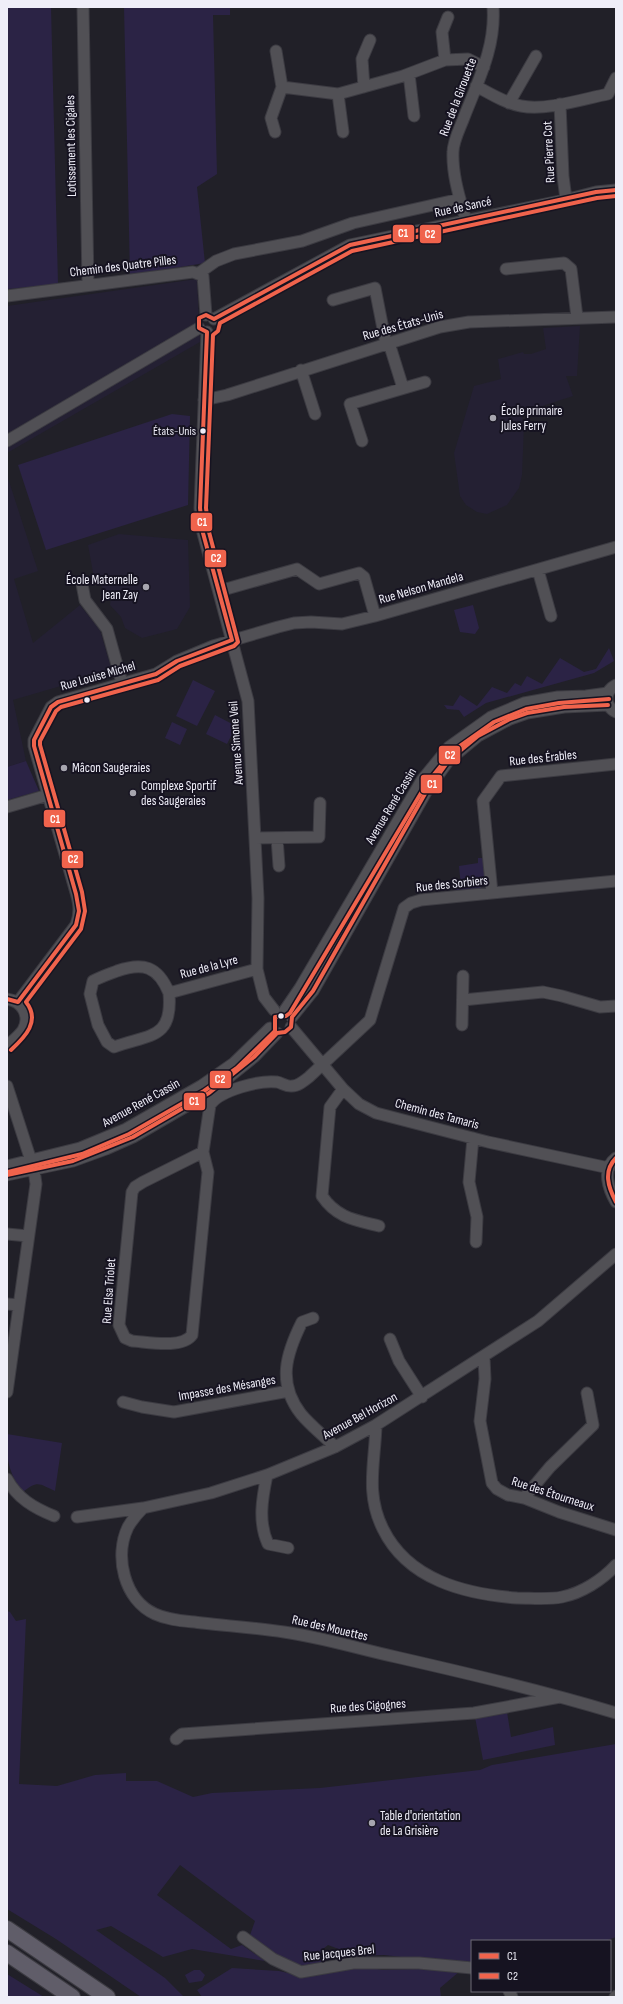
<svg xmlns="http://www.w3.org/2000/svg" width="623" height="2004" viewBox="0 0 623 2004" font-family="'Sofia Sans Condensed',sans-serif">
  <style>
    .built { fill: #242033 }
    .green { fill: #2b2345 }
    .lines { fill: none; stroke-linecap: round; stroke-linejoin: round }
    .minor-casing { stroke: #3c3b42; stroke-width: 13 }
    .highway-casing { stroke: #3c3b42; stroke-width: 18 }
    .minor { stroke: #515055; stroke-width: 11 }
    .highway { stroke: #605d69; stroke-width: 16 }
    .bus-1-casing { stroke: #161321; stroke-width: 7 }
    .bus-2-casing { stroke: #161321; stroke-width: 7 }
    .bus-1 { stroke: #f0634c; stroke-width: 4 }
    .bus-2 { stroke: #f0634c; stroke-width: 4 }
    .poi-dot { fill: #a7a6af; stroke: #161321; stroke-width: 1.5 }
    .bus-dot { fill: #efeef8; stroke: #161321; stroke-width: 1.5 }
    .labels { text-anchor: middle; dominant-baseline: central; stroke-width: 4; stroke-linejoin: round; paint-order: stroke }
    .bus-label { font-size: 12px; fill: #efeef8; stroke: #161321; text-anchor: end }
    .street-label { font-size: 13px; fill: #efeef8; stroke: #161321 }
    .poi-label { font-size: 13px; fill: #efeef8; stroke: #161321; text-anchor: start }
    .line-badge { stroke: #161321; stroke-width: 1.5 }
    .badge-label { font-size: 11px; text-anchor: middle; font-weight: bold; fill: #fff }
  </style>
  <rect width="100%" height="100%" fill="#212028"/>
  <path class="built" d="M197,279L200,342L7,453V306Z
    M580,326L577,376H566L573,396L521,413L524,425L522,475L519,488L507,505L487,514L477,512L466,505L460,496L454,453L474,386L501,379L498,359L523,352L524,354H531L546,349L543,328Z
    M7,475L38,571L14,579L33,643L80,605L100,630L112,671L13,700L26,761L7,767Z
    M119,534L188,540L190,607L177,629L142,638L125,628L121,617L110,605L111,597L94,578L88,545Z"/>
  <path class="green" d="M7,7H51L58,284L8,289Z
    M124,7H230V15H213L217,174L197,187L205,263L130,275Z
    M172,414L190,416L188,505L46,550L18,465Z
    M473,605L479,628L475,634L460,632L454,610Z
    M609,648L614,661L594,673L486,703L464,717L459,710L447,709L444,705L453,706L460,695L477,706L492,687L507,693L515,683L521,686L527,676L542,684L560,658L584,672L596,669Z
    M193,680L215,691L197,726L176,716Z
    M215,715L236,726L227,744L206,734Z
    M172,722L187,729L180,745L165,738Z
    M26,761L39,791L7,800V767Z
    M478,858H484L487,882L481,883V888L455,892L454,887L461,886L459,866L478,863Z
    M7,1434L62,1443L55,1491C39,1484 38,1480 23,1492C8,1474 6,1456 7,1434Z
    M7,1611L10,1612L16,1621L26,1619L19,1784L57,1786L95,1775L126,1773V1781H157L193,1797L212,1793L320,1788L480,1770L492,1765L616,1744V1937L605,1941H472V1965L384,1955L357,1956L328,1945L323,1949L325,1963C318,1964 310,1966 303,1966C283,1965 264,1948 250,1935L255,1921L180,1865L157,1895L231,1949L242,1945L265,1961L192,1949L163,1957L111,1926L96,1930L165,1978L184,1997H141L56,1939L7,1909Z
    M507,1712L511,1737L553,1727L555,1745L483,1760L475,1717Z
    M232,1968L279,1971L297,1975L346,1969L372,1968L382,1970L423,1969L460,1971L440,1988L441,1997H202L197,1990Z
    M194,1970H200L205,1975L202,1981L189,1983L185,1975Z
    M7,1974L44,1997H45H7Z"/>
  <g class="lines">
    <defs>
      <path id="minor" d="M83,7L88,284
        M445,60L442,32L448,17
        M409,74L414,116
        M476,86C491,94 505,103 521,106C546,111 583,99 608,94L616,78
        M282,87L338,94L403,76L445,60L468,59L484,67
        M364,87L362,59L370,40
        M338,94L343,132
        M509,103L536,56
        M560,104L563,176L566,199
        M275,132L271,118L282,87L276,51
        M466,221C460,199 452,175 453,152C453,142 459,130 463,120C477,83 496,48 493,7
        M506,269L564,263L571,269L577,317
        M199,273L216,261L234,254L302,241L353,223L460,199
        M7,296L193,272L203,276L206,315
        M333,300L375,288L386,344
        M214,319L350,245L565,200L596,192L616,190
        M207,332L200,508L203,533L248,701L258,898L257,969L264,997L274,1010
        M389,343L403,388
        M301,370L315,414
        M204,400L227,395L440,327L469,322L616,317
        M7,441L199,328
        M362,441L350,404L425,382
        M538,570L551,616
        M82,584L85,600L107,629L122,683
        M219,591L297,569L319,584L359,573L364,577L375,616
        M616,685C604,691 604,706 616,712
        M7,807L48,795
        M255,838L319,837L320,803
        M277,838L279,866
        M492,893L483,801L501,776L616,764
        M169,993C173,1040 149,1034 114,1047L107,1042L98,1025L90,994L93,981C100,977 109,974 117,971C143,962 158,966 169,993L257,969
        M7,999C22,1001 31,1016 23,1030C19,1036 12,1041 7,1046
        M463,1000L543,992L562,996L600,1007L616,1006
        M18,1002L76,925C81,912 79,902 75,889L34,746V740L51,707L58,702L156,674L177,661L213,646L278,627L294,623L311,622L342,624L375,616L616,547
        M285,1010L300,988L422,780L449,747L491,717L524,703L558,697L586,696L608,693
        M292,1017L313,991L426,792L449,760L478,736L510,719L527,713L564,707L608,705
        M462,1025L463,976
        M291,1027L343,1089L359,1104L376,1113L488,1142L609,1168
        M7,1086L34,1170L36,1184L7,1392
        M343,1089L330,1107L322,1196C337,1218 355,1220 379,1226
        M473,1138L469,1182L477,1217L476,1242
        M203,1152L143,1182L135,1187L132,1192L119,1325L125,1338L132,1341C148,1342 182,1349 192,1335L208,1172L203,1152L210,1105C220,1090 260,1080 277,1082C282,1083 287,1087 292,1086C298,1086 304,1081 309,1077L370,1020L404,908L411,903L421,900L616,881
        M616,1158C601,1169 609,1190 616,1202
        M7,1166L80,1148L126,1129L201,1086L234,1063L270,1028
        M7,1175L73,1161L106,1149L133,1137L209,1093L254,1057L277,1033
        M7,1234L28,1236
        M7,1304L19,1305
        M313,1318L302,1322C286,1354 277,1383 301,1414C311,1426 324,1436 335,1447
        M390,1339L399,1361L422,1397
        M484,1357L485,1379L480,1421L492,1483L497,1489L508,1495L524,1498L559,1512L616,1530
        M123,1402L142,1407L174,1412L289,1391
        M376,1425C375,1463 365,1493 383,1529C408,1580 465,1594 517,1598C531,1598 547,1600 562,1597C582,1593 602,1580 616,1565
        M267,1475C262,1499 258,1522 268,1544L288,1548
        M7,1479C17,1498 34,1508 54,1516
        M524,1498L550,1467L593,1425L587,1393
        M143,1508C137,1514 132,1520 128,1527C114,1556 124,1600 155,1614C170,1621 187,1621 202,1623C229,1626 257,1628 284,1632C321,1637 359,1649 396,1657C470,1674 543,1691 616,1713
        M77,1517L143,1508L211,1493L267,1475L335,1447L376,1425L538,1321L616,1254
        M176,1739L182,1734L474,1713L560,1697
        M243,1937L273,1959L301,1972L353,1963H419L472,1968
        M509,1991L512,1997
        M615,1997L616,1996"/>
      <path id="highway" d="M7,1929L107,1997
        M7,1953L72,1997"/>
    </defs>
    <use href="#minor" class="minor-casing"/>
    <use href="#highway" class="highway-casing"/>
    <use href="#minor" class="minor"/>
    <use href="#highway" class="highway"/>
    <defs>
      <path id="bus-1" d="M7,999L18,1002L76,925L79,911L76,894L34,746V740L51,707L58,702L156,674L177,661L232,640L203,533L200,508L207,332L199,328V318L206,315L214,319L350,245L596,192L616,190
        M616,1158C603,1171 608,1187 616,1202
        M7,1175L73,1161L133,1137L209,1093L254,1057L277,1033L285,1032L291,1027L292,1017L313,991L426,792L449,760L478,736L510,719L527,713L564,707L608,705"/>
      <path id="bus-2" d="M11,1050C25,1037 41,1021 26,1002L81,929L85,911L82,892L40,745V741L56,711L61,707L158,680L180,666L234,646L238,642L209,532L206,508L213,335L218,331L220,323L352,251L597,198L616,196
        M8,1172L82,1154L129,1134L204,1091L237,1068L275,1031V1017L286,1016L290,1013L427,783L453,751L494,722L526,709L559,703L609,699"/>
    </defs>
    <use href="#bus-1" class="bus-1-casing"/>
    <use href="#bus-2" class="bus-2-casing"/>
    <use href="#bus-1" class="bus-1"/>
    <use href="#bus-2" class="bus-2"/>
  </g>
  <g class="poi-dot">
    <circle cx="493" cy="418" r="4"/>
    <circle cx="146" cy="587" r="4"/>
    <circle cx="64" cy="768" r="4"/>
    <circle cx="133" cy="793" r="4"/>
    <circle cx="372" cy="1823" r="4"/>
  </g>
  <g class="bus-dot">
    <circle cx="203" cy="431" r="3.5"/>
    <circle cx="87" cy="700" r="3.5"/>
    <circle cx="281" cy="1016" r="3.5"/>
  </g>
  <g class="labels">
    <g class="bus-label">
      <text x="196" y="431">États-Unis</text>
    </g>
    <g class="street-label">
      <text transform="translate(458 97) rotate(-69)">Rue de la Girouette</text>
      <text transform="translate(71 146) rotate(-91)">Lotissement les Cigales</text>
      <text transform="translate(549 152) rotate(-93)">Rue Pierre Cot</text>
      <text transform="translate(463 207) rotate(-12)">Rue de Sancé</text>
      <text transform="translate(123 266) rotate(-7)">Chemin des Quatre Pilles</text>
      <text transform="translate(403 325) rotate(-16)">Rue des États-Unis</text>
      <text transform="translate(421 588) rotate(-16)">Rue Nelson Mandela</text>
      <text transform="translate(98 676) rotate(-16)">Rue Louise Michel</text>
      <text transform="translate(236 743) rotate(-94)">Avenue Simone Veil</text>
      <text transform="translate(543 758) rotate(-6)">Rue des Érables</text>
      <text transform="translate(391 806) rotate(-59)">Avenue René Cassin</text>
      <text transform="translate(452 884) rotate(-6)">Rue des Sorbiers</text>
      <text transform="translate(209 967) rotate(-15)">Rue de la Lyre</text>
      <text transform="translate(141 1103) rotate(-29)">Avenue René Cassin</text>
      <text transform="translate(437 1114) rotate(15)">Chemin des Tamaris</text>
      <text transform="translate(109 1291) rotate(-86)">Rue Elsa Triolet</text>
      <text transform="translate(227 1388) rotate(-10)">Impasse des Mésanges</text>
      <text transform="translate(360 1416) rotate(-29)">Avenue Bel Horizon</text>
      <text transform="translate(553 1494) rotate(18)">Rue des Étourneaux</text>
      <text transform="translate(330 1628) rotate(13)">Rue des Mouettes</text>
      <text transform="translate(368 1706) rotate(-4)">Rue des Cigognes</text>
      <text transform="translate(339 1953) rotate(-6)">Rue Jacques Brel</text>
    </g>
    <g class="poi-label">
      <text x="501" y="411">École primaire<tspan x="501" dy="15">Jules Ferry</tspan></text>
      <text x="138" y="580" text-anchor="end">École Maternelle<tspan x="138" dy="15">Jean Zay</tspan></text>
      <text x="72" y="768">Mâcon Saugeraies</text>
      <text x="141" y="786">Complexe Sportif<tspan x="141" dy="15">des Saugeraies</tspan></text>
      <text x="380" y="1816">Table d'orientation<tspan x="380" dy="15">de La Grisière</tspan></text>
    </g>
  </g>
  <g class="line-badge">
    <rect x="392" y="224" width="23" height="19" rx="4" fill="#f0634c"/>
    <rect x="419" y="224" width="23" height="20" rx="4" fill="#f0634c"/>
    <rect x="190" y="512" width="23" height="20" rx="4" fill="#f0634c"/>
    <rect x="204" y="549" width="23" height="19" rx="4" fill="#f0634c"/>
    <rect x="438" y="745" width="23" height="20" rx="4" fill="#f0634c"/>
    <rect x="420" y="774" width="23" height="20" rx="4" fill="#f0634c"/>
    <rect x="43" y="809" width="23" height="19" rx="4" fill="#f0634c"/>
    <rect x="61" y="850" width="23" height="19" rx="4" fill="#f0634c"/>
    <rect x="209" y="1070" width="23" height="19" rx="4" fill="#f0634c"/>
    <rect x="183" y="1092" width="23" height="19" rx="4" fill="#f0634c"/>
  </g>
  <g class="badge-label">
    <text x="403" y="237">C1</text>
    <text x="430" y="238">C2</text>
    <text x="202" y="526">C1</text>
    <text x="216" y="562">C2</text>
    <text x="450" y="759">C2</text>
    <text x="432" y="788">C1</text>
    <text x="55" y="823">C1</text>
    <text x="73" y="863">C2</text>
    <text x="220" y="1083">C2</text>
    <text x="194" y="1105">C1</text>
  </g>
  <rect width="623" height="2004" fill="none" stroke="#efeef8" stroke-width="16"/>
  <rect x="471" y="1940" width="140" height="52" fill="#161321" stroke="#6d6b77"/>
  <rect x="479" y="1953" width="20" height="6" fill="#f0634c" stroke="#6d6b77"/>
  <text x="507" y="1960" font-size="12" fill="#efeef8">C1</text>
  <rect x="479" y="1973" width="20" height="6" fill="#f0634c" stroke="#6d6b77"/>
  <text x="507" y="1980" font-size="12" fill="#efeef8">C2</text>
</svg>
